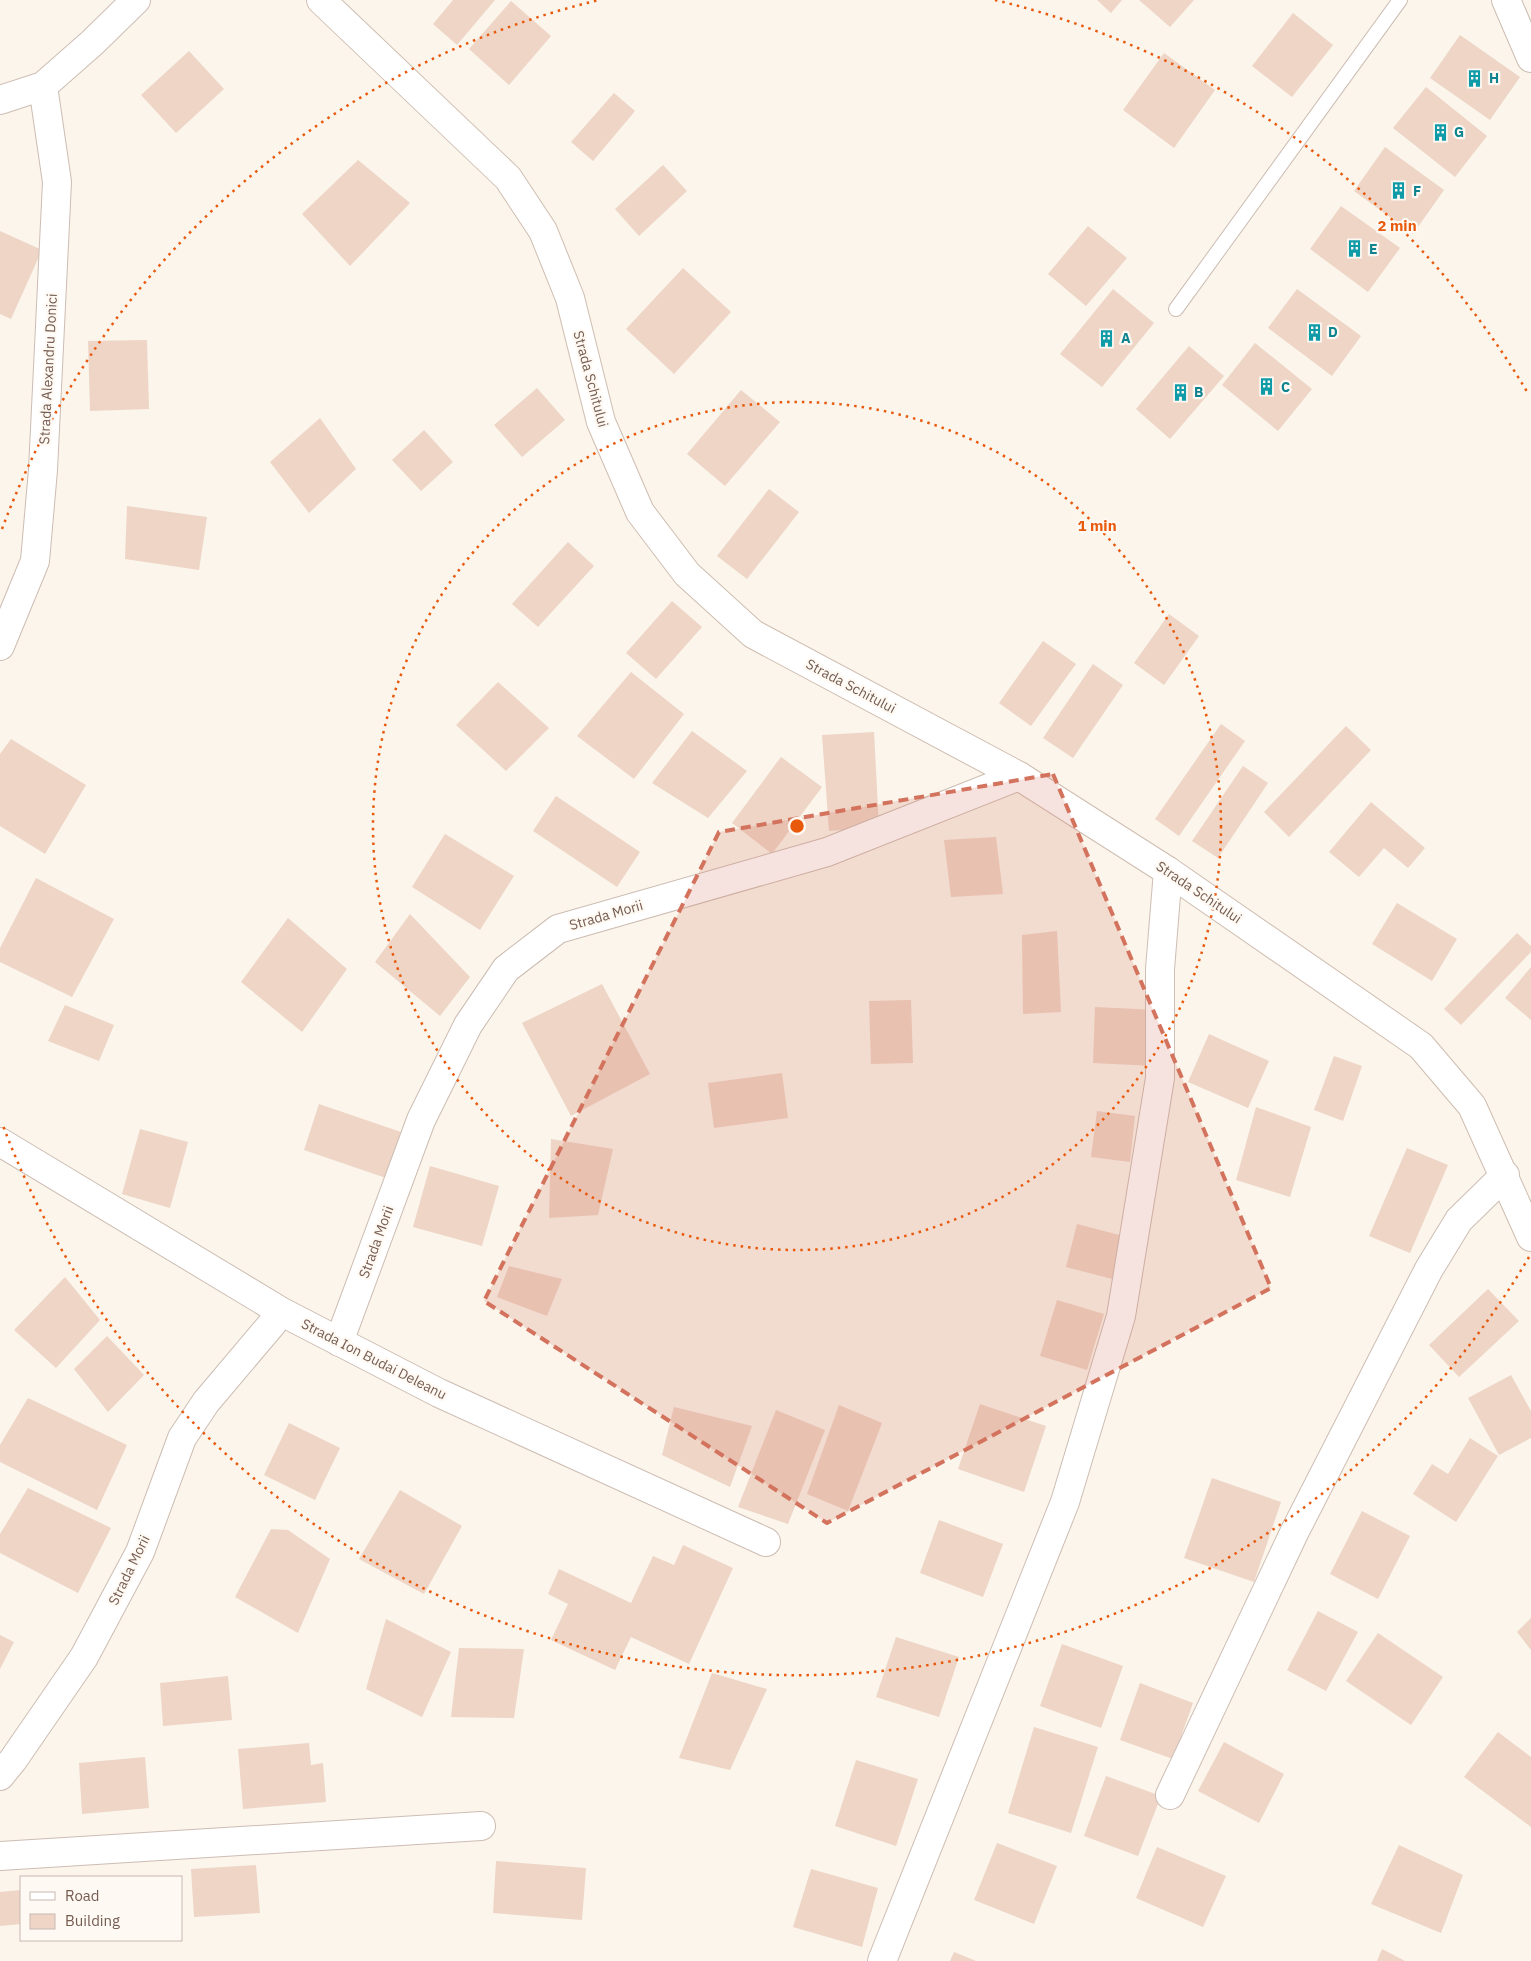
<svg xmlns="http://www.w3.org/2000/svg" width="1531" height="1961" viewBox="0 0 1531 1961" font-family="'IBM Plex Sans',sans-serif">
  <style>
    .building { fill: #eed5c6 }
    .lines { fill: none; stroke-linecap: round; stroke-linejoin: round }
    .service-casing { stroke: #cdbdb3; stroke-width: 16 }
    .minor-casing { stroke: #cdbdb3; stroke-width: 30 }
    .secondary-casing { stroke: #cfbdb0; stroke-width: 30 }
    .service { stroke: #fff; stroke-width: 14 }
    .minor { stroke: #fff; stroke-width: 28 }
    .secondary { stroke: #fff; stroke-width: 28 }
    .marked { fill: #d3735d; fill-opacity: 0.2; stroke: #d3735d; stroke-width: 4; stroke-dasharray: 10 6; stroke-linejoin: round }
    .ring { fill: none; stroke: #e8590c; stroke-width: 2.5; stroke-dasharray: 2.5 5 }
    .labels { text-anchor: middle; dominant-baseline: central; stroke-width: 4.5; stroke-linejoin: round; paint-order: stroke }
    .culture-label { font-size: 14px; font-weight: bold; fill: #0d838f; stroke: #fef9f3; text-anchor: start }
    .street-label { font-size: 14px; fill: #755c51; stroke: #fef9f3 }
    .centre { fill: #e8590c; stroke: #fef9f3; stroke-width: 2.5 }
    .ring-label { font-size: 15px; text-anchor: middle; font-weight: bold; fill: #e8590c; stroke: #fef9f3; stroke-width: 4.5; stroke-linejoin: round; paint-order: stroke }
  </style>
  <rect width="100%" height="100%" fill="#fbf5ec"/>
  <path class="building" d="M453,0H495L457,45L433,24Z
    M1097,0H1122L1111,13Z
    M1139,0H1194L1170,27Z
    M511,1L551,36L509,85L469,49Z
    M1293,13L1333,45L1292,97L1252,66Z
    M1460,35L1520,77L1490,120L1430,78Z
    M189,51L224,89L176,133L141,95Z
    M1164,53L1215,90L1174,148L1123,110Z
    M1426,87L1487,136L1455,177L1393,128Z
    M614,93L635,111L593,161L571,142Z
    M1385,147L1444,190L1413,234L1354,191Z
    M358,160L410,203L350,266L302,214Z
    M663,165L687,191L639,236L615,209Z
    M1341,206L1400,248L1368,292L1310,249Z
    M1088,226L1127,258L1086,306L1048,274Z
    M0,231L42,250L11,319L0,314Z
    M683,268L731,312L674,374L626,329Z
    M1113,289L1154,323L1102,387L1060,354Z
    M1297,289L1361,336L1332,376L1268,328Z
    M147,340L149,409L90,411L88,341Z
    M1255,343L1312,389L1278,431L1222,385Z
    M1189,346L1224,376L1170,439L1136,409Z
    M537,388L565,420L522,457L494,425Z
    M741,390L780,422L725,486L687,454Z
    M320,418L356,469L309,513L270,462Z
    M424,430L453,462L421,491L392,460Z
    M769,489L799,512L747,579L717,556Z
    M127,506L207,517L199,570L125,559Z
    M568,542L594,566L538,627L512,604Z
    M672,601L702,627L656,679L626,653Z
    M1169,614L1199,636L1164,685L1134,663Z
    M1043,641L1076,664L1031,726L999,703Z
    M1093,664L1123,685L1073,758L1043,738Z
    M631,672L684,714L634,779L577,736Z
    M498,682L549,728L506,771L456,725Z
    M1221,724L1245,741L1179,836L1155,819Z
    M1346,726L1371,750L1289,837L1264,812Z
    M692,731L747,771L708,818L652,783Z
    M874,732L879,827L829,831L822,735Z
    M11,739L86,785L45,854L0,826V754Z
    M781,757L822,787L772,854L732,823Z
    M1243,766L1268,783L1218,858L1192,841Z
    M556,796L640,852L617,887L533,831Z
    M1371,802L1425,848L1408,868L1384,848L1359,877L1329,852Z
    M445,834L514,876L480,930L412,887Z
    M996,837L1003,894L951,897L944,840Z
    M36,878L114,919L72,997L0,962V948Z
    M1397,903L1457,939L1432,981L1372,944Z
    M410,914L470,977L440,1016L375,962Z
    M288,918L347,969L302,1032L241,982Z
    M1057,931L1061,1012L1023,1014L1022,935Z
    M1517,933L1531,946V952L1461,1025L1444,1009Z
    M1531,967V1020L1505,998Z
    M602,984L650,1074L571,1116L522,1023Z
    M911,1000L913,1063L871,1064L869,1001Z
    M65,1005L114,1025L99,1061L48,1041Z
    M1095,1007L1157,1010L1155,1066L1093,1063Z
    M1209,1034L1269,1061L1248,1108L1188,1082Z
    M1334,1056L1362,1066L1343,1121L1314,1110Z
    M782,1073L788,1118L714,1128L708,1083Z
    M319,1104L401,1132L386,1178L304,1150Z
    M1256,1107L1311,1127L1290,1197L1236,1180Z
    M1097,1111L1135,1116L1130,1162L1091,1157Z
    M140,1129L188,1142L170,1208L122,1194Z
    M551,1139L613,1149L598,1215L549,1218Z
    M1407,1148L1448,1165L1410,1253L1369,1236Z
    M430,1166L499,1186L482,1246L413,1227Z
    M1077,1224L1127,1237L1116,1280L1066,1267Z
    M509,1266L562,1279L547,1316L497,1297Z
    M65,1277L100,1320L56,1368L14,1330Z
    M1488,1289L1519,1321L1459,1377L1429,1345Z
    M1057,1300L1104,1314L1087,1370L1040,1356Z
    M107,1336L144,1375L108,1412L74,1369Z
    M1511,1375L1531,1411V1438L1499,1455L1468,1398Z
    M28,1398L127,1445L97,1510L0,1462V1445Z
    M980,1404L1046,1426L1024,1492L958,1469Z
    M839,1405L882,1423L848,1511L807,1494Z
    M674,1407L752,1426L730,1487L662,1455Z
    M776,1410L825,1430L788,1524L738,1507Z
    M289,1423L340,1448L315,1500L264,1475Z
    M1470,1438L1498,1456L1456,1522L1413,1494L1432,1464L1448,1474Z
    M1212,1478L1281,1502L1254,1582L1184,1558Z
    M28,1488L111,1528L78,1593L0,1553V1534Z
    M400,1490L462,1526L424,1594L359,1559Z
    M1362,1511L1410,1536L1378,1599L1330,1574Z
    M939,1520L1003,1544L983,1597L920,1573Z
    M271,1529L288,1530L330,1559L298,1633L235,1597Z
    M683,1545L733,1568L689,1664L631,1637L615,1670L551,1640L568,1604L548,1594L559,1569L631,1603L653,1556L674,1565Z
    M1318,1611L1358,1632L1326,1691L1287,1670Z
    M1531,1618V1650L1517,1632Z
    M386,1619L451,1652L422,1717L366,1689Z
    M1378,1633L1443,1677L1411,1725L1346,1681Z
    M0,1635L14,1642L0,1669Z
    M896,1637L959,1657L939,1717L876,1697Z
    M1062,1644L1123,1666L1101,1728L1040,1706Z
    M459,1648L524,1649L514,1718L451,1717Z
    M712,1673L767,1689L730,1770L679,1758Z
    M228,1676L232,1720L163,1726L160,1683Z
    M1140,1683L1193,1703L1173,1759L1120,1740Z
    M1034,1727L1098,1747L1071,1833L1008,1813Z
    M1498,1732L1531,1757V1827L1464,1777Z
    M1224,1742L1284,1774L1259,1823L1198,1791Z
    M309,1743L311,1765L323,1763L326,1802L243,1809L238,1749Z
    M145,1757L149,1808L82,1814L79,1763Z
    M856,1760L918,1779L896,1846L835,1826Z
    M1106,1776L1161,1796L1138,1856L1084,1836Z
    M997,1843L1057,1866L1034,1924L974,1900Z
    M1399,1845L1463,1875L1441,1933L1371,1904Z
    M1157,1847L1226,1876L1203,1927L1136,1898Z
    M496,1861L586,1868L582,1920L493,1913Z
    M256,1865L260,1913L194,1917L191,1869Z
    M811,1869L878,1888L862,1947L793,1927Z
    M21,1890V1924L0,1926V1892Z
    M1382,1949L1405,1961H1377Z
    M954,1952L976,1961H950Z"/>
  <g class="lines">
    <defs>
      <path id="service" d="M1176,309L1400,0"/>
      <path id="minor" d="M1506,0L1531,58
        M0,100L43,86L92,43L136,0
        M0,646L35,561L43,470L57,182L43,86
        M0,1142L282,1312L439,1393L766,1542
        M339,1342L421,1120L468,1025L506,969L558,929L827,852L1019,776
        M0,1776L13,1760L84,1657L140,1552L182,1438L206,1402L282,1312
        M1170,1795L1294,1533L1429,1269L1459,1220L1505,1175
        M0,1856L481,1826
        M882,1961L1065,1502L1121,1316L1160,1078V969L1168,871"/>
      <path id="secondary" d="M321,0L508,178L543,231L570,298L601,422L640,512L687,574L753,634L1019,776L1168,871L1421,1046L1472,1106L1531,1237"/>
    </defs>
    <use href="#service" class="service-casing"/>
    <use href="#minor" class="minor-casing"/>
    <use href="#secondary" class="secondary-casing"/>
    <use href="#service" class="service"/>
    <use href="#minor" class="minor"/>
    <use href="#secondary" class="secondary"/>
  </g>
  <path class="marked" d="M1053,774L1271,1288L827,1523L484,1301L719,832Z"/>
  <g class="ring">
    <circle cx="797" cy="826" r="424"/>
    <path d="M1529 1257A849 849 0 0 1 2 1123M2 529A849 849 0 0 1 599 0M995 0A849 849 0 0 1 1529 395"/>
  </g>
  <defs>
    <symbol id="building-bare" viewBox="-9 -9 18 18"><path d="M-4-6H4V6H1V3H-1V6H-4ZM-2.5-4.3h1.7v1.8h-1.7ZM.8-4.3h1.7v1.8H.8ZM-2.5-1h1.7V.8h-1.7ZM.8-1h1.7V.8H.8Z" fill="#0f9aa8" stroke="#fef9f3" stroke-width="2.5" paint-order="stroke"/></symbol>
  </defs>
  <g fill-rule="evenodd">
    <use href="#building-bare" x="1462" y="66" width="25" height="25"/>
    <use href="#building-bare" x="1428" y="120" width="25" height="25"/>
    <use href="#building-bare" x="1386" y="178" width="25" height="25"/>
    <use href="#building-bare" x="1342" y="236" width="25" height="25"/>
    <use href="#building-bare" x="1302" y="320" width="25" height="25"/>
    <use href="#building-bare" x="1094" y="326" width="25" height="25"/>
    <use href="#building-bare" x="1254" y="374" width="25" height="25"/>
    <use href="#building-bare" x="1168" y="380" width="25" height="25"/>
  </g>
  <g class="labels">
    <g class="culture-label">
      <text x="1489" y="78">H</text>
      <text x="1454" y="132">G</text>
      <text x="1413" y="191">F</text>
      <text x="1369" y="249">E</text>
      <text x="1328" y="332">D</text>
      <text x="1121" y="338">A</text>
      <text x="1281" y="387">C</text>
      <text x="1194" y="392">B</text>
    </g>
    <g class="street-label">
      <text transform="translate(48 369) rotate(-87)">Strada Alexandru Donici</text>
      <text transform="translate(591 379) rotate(75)">Strada Schitului</text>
      <text transform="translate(851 686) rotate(28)">Strada Schitului</text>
      <text transform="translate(1199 892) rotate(34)">Strada Schitului</text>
      <text transform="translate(606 915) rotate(-16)">Strada Morii</text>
      <text transform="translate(376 1242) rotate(-70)">Strada Morii</text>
      <text transform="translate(374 1359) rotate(27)">Strada Ion Budai Deleanu</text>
      <text transform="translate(129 1570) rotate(-64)">Strada Morii</text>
    </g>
  </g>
  <circle cx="797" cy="826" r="8" class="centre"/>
  <g class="ring-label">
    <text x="1397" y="231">2 min</text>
    <text x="1097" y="531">1 min</text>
  </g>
  <rect x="20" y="1876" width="162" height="65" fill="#fef9f3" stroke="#c7bab2"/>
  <rect x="30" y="1892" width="25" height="8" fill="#ffffff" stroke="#c7bab2"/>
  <text x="65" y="1901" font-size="15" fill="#755c51">Road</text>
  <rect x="30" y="1914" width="25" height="15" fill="#eed5c6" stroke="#c7bab2"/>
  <text x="65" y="1926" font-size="15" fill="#755c51">Building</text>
</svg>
